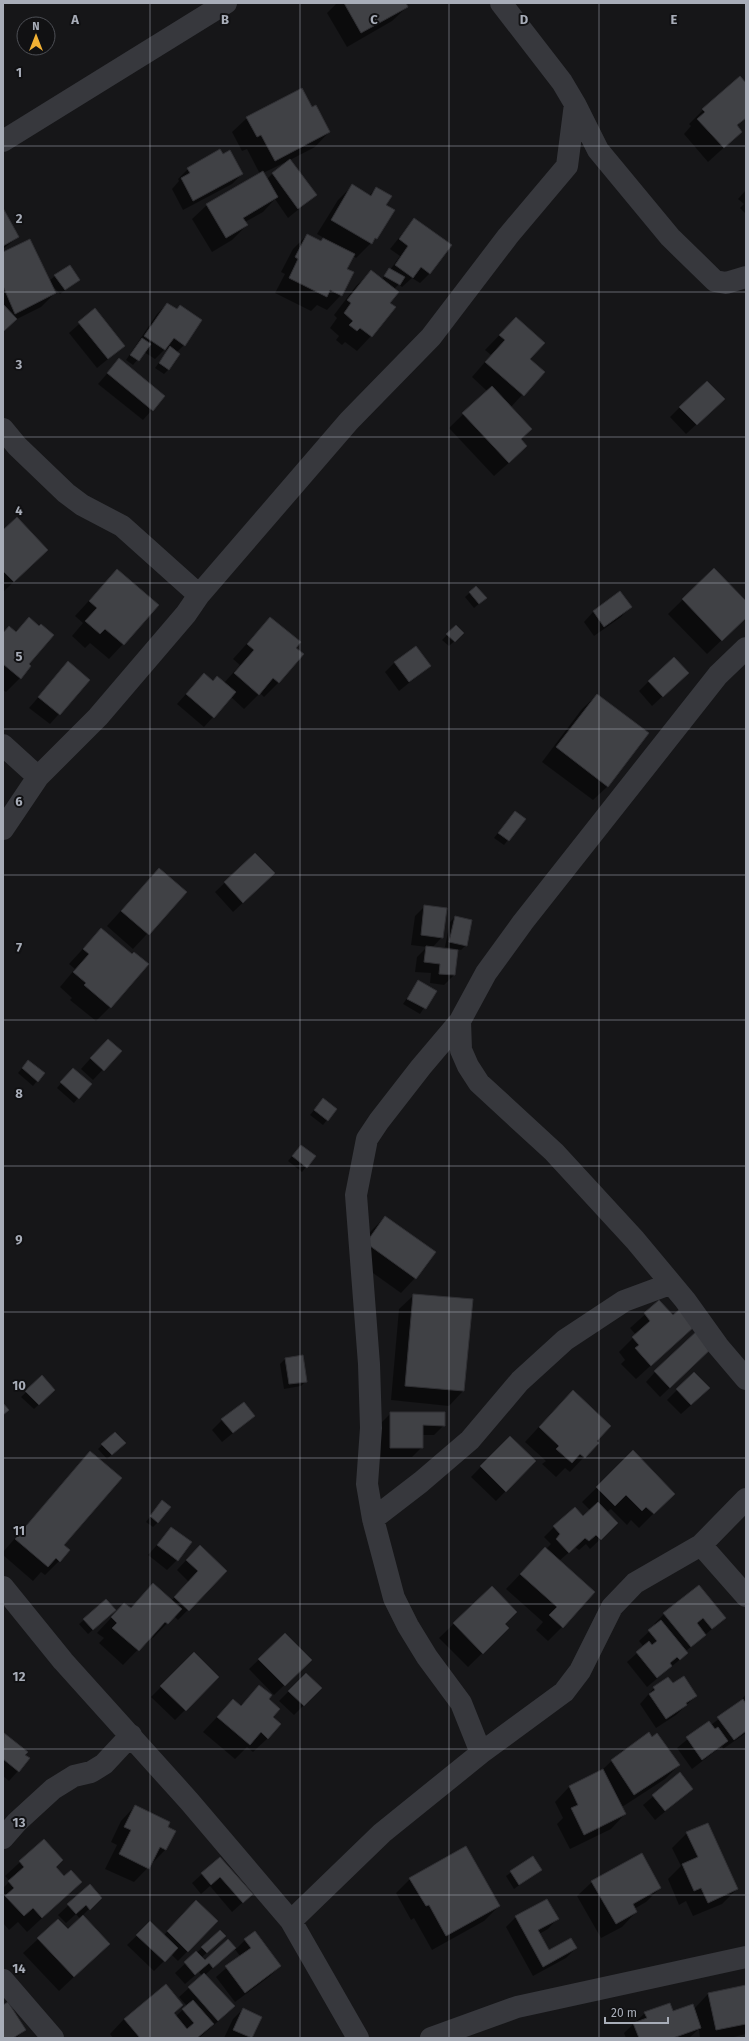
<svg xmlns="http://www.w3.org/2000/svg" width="749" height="2041" viewBox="0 0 749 2041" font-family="'Fira Sans',sans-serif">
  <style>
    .shadow { fill: #0007; fill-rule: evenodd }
    .building { fill: #404145; stroke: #303034 }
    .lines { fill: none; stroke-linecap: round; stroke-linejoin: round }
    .street { stroke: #37383d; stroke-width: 22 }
    .grid { fill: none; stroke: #a8adb8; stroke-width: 1; stroke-opacity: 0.55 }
    .grid-label { font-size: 13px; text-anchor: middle; font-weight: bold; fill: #a8adb8; stroke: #111113; stroke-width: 4; stroke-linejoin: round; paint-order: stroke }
  </style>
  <rect width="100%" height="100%" fill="#161618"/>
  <path class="shadow" d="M337,3H404L407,7L392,21L347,47L327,13Z
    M746,85V118L737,126L741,132L708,162L684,134L691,126L689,124L703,110Z
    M311,108L329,132L315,147L290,160L316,195L288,218L275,199L263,212L245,222L247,225L232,240L212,252L192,219L207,205L260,174L247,149L242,151L232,132L247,118ZM290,160L273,173L267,179L263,173Z
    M223,155L242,174L232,184L183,210L172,189L179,181L178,179L188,169Z
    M352,186L369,196L376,188L384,205L376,238L356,258L353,256L346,270L341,295L327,310L317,305L311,311L275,293L285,274L281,272L293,249L307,235L321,242L324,238L317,234L338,200Z
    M746,190V214L740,208L744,204L738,199Z
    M3,210L18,237L3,249Z
    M414,219L430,273L420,283L412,278L402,287L399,284L394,289L371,336L357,351L345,342L342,345L336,340L339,336L330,328L337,318L334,315L356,286L371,272L381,280L390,270L400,256L390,249Z
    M3,253L49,281L55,276L79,280L60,294L49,282L55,293L41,307L15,320L3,331Z
    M167,304L184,345L177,352L169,369L164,374L155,368L168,350L165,349L155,359L144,352L133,365L126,360L157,314Z
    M95,310L124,346L97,368L69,333Z
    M516,318L529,360L543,372L511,407L520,439L512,460L494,476L449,428L487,391L472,377L491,355L485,350Z
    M119,360L152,410L143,420L98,384Z
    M680,407L713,409L686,434L670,417Z
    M3,531L32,564L3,592Z
    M714,569L746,602V617L707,654L668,614Z
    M117,570L123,644L109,659L90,643L85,648L72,636L83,623L75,616Z
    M476,587L481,602L474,608L465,597Z
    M620,593L630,607L621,617L594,636L584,622L593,612Z
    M29,618L27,664L20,678L6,692L3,690V633L9,627L15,632Z
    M270,618L295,648L279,682L264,697L260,693L244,709L231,697L204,727L177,704L195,684L224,683L240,665L233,659Z
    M456,626L463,633L449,646L442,640Z
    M395,662L430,666L399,691L385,672Z
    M68,663L89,680L50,724L29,708Z
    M649,681L678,682L652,706L639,691Z
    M597,695L608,786L593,800L542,762L582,709Z
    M511,816L525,819L504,845L494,838Z
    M255,854L264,883L233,912L215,892Z
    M159,869L186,892L133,949L107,926Z
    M425,906L442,937L432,948L456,950V949L445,947L450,922L455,917L466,945L461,950L457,949L454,975L444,985L430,983L431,973L415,972L417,957L427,947L411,945L415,916Z
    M101,929L110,1007L96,1021L70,1000L72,998L60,987L75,969L69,964Z
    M418,982L435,991L420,1014L403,1004Z
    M98,1050L120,1051L93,1080L81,1069Z
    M28,1061L37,1081L33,1086L18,1073Z
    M69,1074L78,1098L74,1103L57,1088Z
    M319,1104L327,1120L323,1125L310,1115Z
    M301,1146L306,1167L302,1172L288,1161Z
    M385,1217L415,1278L401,1293L352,1258L371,1231Z
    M414,1295L472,1300L463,1391L449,1406L391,1400L399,1309Z
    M659,1302L672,1317L694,1326L636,1379L621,1364L625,1360L619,1352L636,1335L630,1328Z
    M302,1356L306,1381L301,1386L284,1389L280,1364L285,1359Z
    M703,1356L660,1397L646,1382L655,1372Z
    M694,1373L699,1398L681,1414L667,1400Z
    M42,1377L54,1390L34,1409L21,1397Z
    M558,1406L595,1441L584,1457L570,1472L565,1468L556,1477L542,1464L546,1461L525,1442Z
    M391,1413L444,1425L434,1435H422V1447L412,1457H381V1423Z
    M254,1416L222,1442L212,1430L222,1420Z
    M115,1433L124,1443L107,1459L98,1449Z
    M510,1437L535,1461L496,1501L471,1477Z
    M633,1452L659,1508L639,1528L631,1520L627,1525L611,1509L607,1512V1533L590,1549L586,1544L579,1550L575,1547L559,1561L562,1627L548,1641L536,1630L543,1622L506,1589L545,1548L546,1549L551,1544L544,1537L554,1527L583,1517L590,1510L582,1502Z
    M90,1453L59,1561L45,1575L41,1572L33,1581L3,1555V1552Z
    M158,1506V1522L153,1527L146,1522Z
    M172,1528L177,1560L167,1570L148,1555Z
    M190,1556L226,1571L178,1620L174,1616L153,1638L151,1636L123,1665L99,1643L104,1638L97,1633L124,1604L130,1609L153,1585L171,1601L189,1582L177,1570Z
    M492,1587L504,1624L508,1628L468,1667L439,1638Z
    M664,1614L725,1618L686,1651L687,1652L677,1662L647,1687L627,1662L644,1647L639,1641L656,1625L654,1624Z
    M110,1615L88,1634L79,1624L84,1620Z
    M285,1634L310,1660L274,1695L249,1669Z
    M194,1654L218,1677L175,1720L151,1697Z
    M306,1674L321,1688L294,1715L279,1701Z
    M672,1684L696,1696L676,1715L656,1728L640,1704L654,1688Z
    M259,1686L267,1699L271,1718L268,1738L253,1752L247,1747L235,1759L203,1732L233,1700L240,1706Z
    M746,1694V1733L723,1749L722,1746L692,1769L677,1748L708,1722L711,1725L739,1703Z
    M4,1734L24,1755L18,1771L9,1781L3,1776Z
    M649,1734L679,1765L665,1779L622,1807L625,1814L611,1829L570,1849L557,1824L563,1818L555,1802L569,1787L601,1771L622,1751Z
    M680,1774L692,1789L655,1820L643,1805Z
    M135,1806L167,1827L165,1850L134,1882L105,1869L117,1845L111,1842L121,1821Z
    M687,1833L737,1889L722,1904L693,1916L686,1901L679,1905L668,1879L681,1866L672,1848Z
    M44,1840L55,1867L64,1878L81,1882L27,1932L18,1922L9,1930L3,1923V1888L10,1881L5,1876Z
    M533,1857L541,1869L514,1889L506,1876Z
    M220,1858L252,1894L232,1912L210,1886L201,1894L192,1883Z
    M410,1879L499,1906L484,1921L432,1950L414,1918L411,1920L396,1893Z
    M592,1882L660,1888L646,1902L634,1909L636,1912L622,1927L601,1938L577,1896Z
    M90,1885L91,1907L83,1915L94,1958L59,1991L23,1953L38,1939L68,1930L80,1919L76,1914L66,1923L58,1915Z
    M547,1900L557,1919L548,1929L539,1934L549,1951L576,1948L566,1958L533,1976L506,1927L516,1917Z
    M196,1902L217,1921L178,1961L171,1954L154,1971L127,1945L150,1923L163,1936Z
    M220,1931L224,1936L201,1958L205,1962L228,1941L236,1949L245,1940L280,1966L270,1976L235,2002L216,1977L240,1956L234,1948L205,1975L224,2016L199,2038H113L110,2034L124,2019L182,2005L174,2014L176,2016L187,2006L179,1997L202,1976L199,1972L185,1984L175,1973Z
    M746,1986V2034L730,2038H700L699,2029L689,2038H626L624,2033L645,2013L694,2009L708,1994Z
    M3,2007L25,2030L16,2038H3Z
    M243,2009L261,2018L251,2038H224L233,2019Z"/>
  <path class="building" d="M344,3H406L408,7L361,33Z
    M740,76L746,83V118L737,125L742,132L724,148L697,119L705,112L702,109Z
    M302,88L312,107L316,105L330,132L275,161L261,135L257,137L246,117Z
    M220,149L223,154L230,150L243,174L193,201L181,178L190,173L187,168Z
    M290,159L317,195L298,209L272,173Z
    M263,171L278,197L243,218L248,225L226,238L206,204Z
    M352,184L371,196L376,187L392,196L386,205L395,210L377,239L375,238L372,244L331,220Z
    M3,208L19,237L3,246Z
    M414,218L452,245L430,274L421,267L413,278L395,265L408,246L399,239Z
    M307,234L321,241L323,238L355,254L347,269L354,272L342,296L330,290L327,297L289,278L298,259L295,257Z
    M30,239L56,293L15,314L3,286V252Z
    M70,265L80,280L65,290L54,275Z
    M389,268L405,277L400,285L384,276Z
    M371,270L399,292L390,303L396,307L372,337L360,328L357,331L349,325L353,321L344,313L351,303L347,300Z
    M167,303L177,309L180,305L202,320L185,346L174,338L165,350L144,336Z
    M3,304L17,319L4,331L3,329Z
    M95,308L125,346L108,359L78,322Z
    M516,317L545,343L530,359L545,372L524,396L485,362L505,340L499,335Z
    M142,338L151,344L139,361L130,355Z
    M170,346L180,354L169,370L159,363Z
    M119,358L165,396L153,411L107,373Z
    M707,381L725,399L697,425L679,407Z
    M492,386L532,429L521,439L527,446L509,463L462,413Z
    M17,517L48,550L14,582L3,571V530Z
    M714,568L746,601V618L722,641L682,599Z
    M117,569L159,605L124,645L105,629L100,634L85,621L97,608L89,601Z
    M476,586L487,598L479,604L469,592Z
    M620,591L632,607L604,627L593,611Z
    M29,617L39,626L41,624L54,635L29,664L31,666L21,679L3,664V633L9,626L16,632Z
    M270,617L301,642L296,648L304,654L279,683L273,678L259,695L234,673L254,650L247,644Z
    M456,625L464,633L455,642L446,634Z
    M416,646L431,666L409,682L394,662Z
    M674,657L689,673L663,697L648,681Z
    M68,661L90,680L60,715L38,697Z
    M204,673L213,681L217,676L236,692L214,718L186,694Z
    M597,694L649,733L608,787L556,747Z
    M515,811L526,819L509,841L498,833Z
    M255,853L275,873L243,903L224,882Z
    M159,868L187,892L149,935L121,911Z
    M424,905L447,908L443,938L421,935Z
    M455,916L472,920L467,946L449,942Z
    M101,928L132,954L134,952L149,964L111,1008L84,985L86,983L73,972L89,954L83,949Z
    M426,946L458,950L455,975L439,974L440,964L424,962Z
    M418,980L437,991L426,1009L407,999Z
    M108,1039L122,1051L104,1071L90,1058Z
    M28,1060L45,1073L38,1082L22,1068Z
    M73,1068L92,1084L79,1099L60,1082Z
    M323,1098L337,1109L328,1121L314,1110Z
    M301,1145L316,1156L307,1168L292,1156Z
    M385,1216L436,1252L416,1279L366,1243Z
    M413,1294L473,1299L464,1391L405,1386Z
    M659,1300L673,1315L680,1309L695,1326L651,1366L635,1348L639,1345L632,1337L650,1321L644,1313Z
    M699,1329L714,1346L670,1388L654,1371Z
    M303,1355L307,1382L289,1384L285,1358Z
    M694,1372L710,1388L691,1405L676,1389Z
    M42,1375L55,1390L39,1405L25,1391Z
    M573,1390L611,1426L597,1441L599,1443L585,1458L580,1454L572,1463L556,1449L559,1446L539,1427Z
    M244,1402L255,1416L233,1433L221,1419Z
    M3,1403L9,1410L3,1415Z
    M390,1412H445V1426L423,1425V1448H390Z
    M115,1432L126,1443L112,1455L101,1444Z
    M510,1436L536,1461L506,1492L480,1466Z
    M633,1450L675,1494L654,1514L646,1507L642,1511L626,1495L615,1506L596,1487Z
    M90,1451L122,1478L64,1545L70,1550L60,1562L56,1558L48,1567L15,1539Z
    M162,1500L171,1507L158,1523L150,1516Z
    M598,1502L618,1523L601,1540L596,1535L589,1541L585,1538L569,1553L556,1539L560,1534L553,1526L575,1507L583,1516Z
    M171,1527L192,1542L178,1561L157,1545Z
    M200,1545L227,1571L189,1611L174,1597L198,1571L186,1560Z
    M545,1547L595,1592L563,1628L549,1615L557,1607L520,1574Z
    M153,1583L182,1609L168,1624L165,1622L139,1651L112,1628L117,1623L111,1617L124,1603L131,1608Z
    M699,1585L726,1618L712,1629L703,1618L697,1623L706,1635L691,1647L663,1613Z
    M492,1586L517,1612L505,1624L509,1628L483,1654L453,1623Z
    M106,1599L116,1610L93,1630L83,1619Z
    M661,1620L688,1653L680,1660L677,1657L670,1663L672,1666L657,1678L636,1652L649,1641L652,1645L657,1641L648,1630Z
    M285,1633L312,1660L285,1686L258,1659Z
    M194,1652L219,1677L186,1711L160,1686Z
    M306,1673L322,1688L304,1706L288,1691Z
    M684,1676L697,1696L686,1703L687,1705L666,1719L649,1694L655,1690L653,1687L668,1677L673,1683Z
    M259,1685L272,1695L269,1699L280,1709L273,1717L281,1724L268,1739L261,1732L250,1745L217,1717L233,1699L241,1706Z
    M743,1699L746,1704V1731L734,1740L717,1717Z
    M709,1721L715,1729L718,1727L728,1741L702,1760L686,1737Z
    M649,1732L652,1737L657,1733L680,1765L634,1795L611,1760Z
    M4,1733L28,1752L25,1755L30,1758L19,1772L3,1759Z
    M603,1769L626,1814L584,1835L571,1808L578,1805L569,1786Z
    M680,1772L693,1789L665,1811L652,1795Z
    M135,1805L170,1822L168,1827L176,1831L166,1850L160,1847L149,1869L119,1854L131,1830L124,1827Z
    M708,1823L738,1889L708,1903L701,1888L694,1891L682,1864L698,1857L686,1832Z
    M44,1839L63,1860L56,1867L64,1876L71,1870L82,1882L42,1918L33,1908L24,1916L5,1896L14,1888L8,1881L24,1867L19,1861Z
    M466,1846L500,1906L446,1936L429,1905L426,1906L409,1878Z
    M642,1853L661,1888L633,1904L637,1912L616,1924L591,1881Z
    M533,1856L542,1870L519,1885L510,1871Z
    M220,1857L253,1894L243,1903L220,1877L211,1885L201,1873Z
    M90,1884L102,1898L90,1910L86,1905L76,1914L67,1904Z
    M547,1899L559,1919L538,1930L549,1950L571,1938L577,1948L543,1967L515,1916Z
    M196,1900L218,1921L188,1952L167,1931Z
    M83,1915L110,1944L74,1977L37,1938L58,1919L68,1929Z
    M150,1921L178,1948L165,1962L136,1935Z
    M220,1930L226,1936L207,1953L201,1947Z
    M255,1931L281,1966L245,1993L225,1966L251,1948L244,1939Z
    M228,1939L236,1948L213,1968L209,1963L195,1975L184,1962L196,1951L205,1960Z
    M204,1973L235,2006L218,2021L188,1987Z
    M166,1984L183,2005L174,2013L187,2029L194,2023L182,2009L193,2000L214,2024L197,2038H140L124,2019Z
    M746,1985V2024L716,2030L708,1993Z
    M8,2002L26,2030L13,2038H3V2005Z
    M670,2003L673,2011L693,2004L701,2028L673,2038H639L633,2023L647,2018L644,2012Z
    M243,2008L262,2017L252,2038L233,2030Z"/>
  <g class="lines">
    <path class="street" d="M501,3L562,82L575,104L598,150L670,237L715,281L726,283L746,277
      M3,141L226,3
      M3,429L17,446L66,493L82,505L122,526L199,595
      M3,745L38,777
      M3,829L38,777L98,717L186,614L199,595L349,421L431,337L508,236L567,166L575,104
      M460,1021L461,1050L468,1066L479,1083L554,1152L635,1240L685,1300L718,1346L746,1379
      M373,1519L421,1482L470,1440L520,1381L565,1340L624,1301L670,1284
      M701,1545L746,1596
      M3,1587L63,1661L189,1801L291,1921L358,2038
      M481,1753L461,1703L427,1657L408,1626L394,1598L373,1519L367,1484L371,1428L369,1364L356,1195L367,1139L379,1121L421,1067L460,1021L486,973L523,922L718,675L746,648
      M3,1838L17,1822L53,1789L74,1776L91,1772L104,1764L131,1735
      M291,1921L382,1833L481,1753L564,1692L580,1671L612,1607L635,1583L701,1545L746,1499
      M3,1980L53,2038
      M431,2038L517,2007L746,1957"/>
  </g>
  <path class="grid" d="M150,3V2038M300,3V2038M449,3V2038M599,3V2038M3,146H746M3,292H746M3,437H746M3,583H746M3,729H746M3,875H746M3,1020H746M3,1166H746M3,1312H746M3,1458H746M3,1604H746M3,1749H746M3,1895H746"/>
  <g class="grid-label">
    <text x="75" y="24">A</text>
    <text x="225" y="24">B</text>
    <text x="374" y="24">C</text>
    <text x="524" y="24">D</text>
    <text x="674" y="24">E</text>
    <text x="19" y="77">1</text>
    <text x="19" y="223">2</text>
    <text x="19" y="369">3</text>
    <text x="19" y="515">4</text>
    <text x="19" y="661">5</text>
    <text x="19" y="806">6</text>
    <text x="19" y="952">7</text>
    <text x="19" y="1098">8</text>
    <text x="19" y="1244">9</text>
    <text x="19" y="1390">10</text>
    <text x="19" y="1535">11</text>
    <text x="19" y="1681">12</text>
    <text x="19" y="1827">13</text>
    <text x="19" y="1973">14</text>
  </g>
  <rect width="749" height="2041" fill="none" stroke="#a8adb8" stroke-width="8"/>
  <g transform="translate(36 36)"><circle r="19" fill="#111113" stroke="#4d4f55"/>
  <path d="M0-3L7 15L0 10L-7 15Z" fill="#f2b134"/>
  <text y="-6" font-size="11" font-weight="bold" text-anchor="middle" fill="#a8adb8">N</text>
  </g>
  <path d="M605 2017v6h63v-6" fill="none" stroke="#a8adb8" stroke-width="2"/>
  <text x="611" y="2017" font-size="12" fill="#a8adb8" stroke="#111113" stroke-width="3" paint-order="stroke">20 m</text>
</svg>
